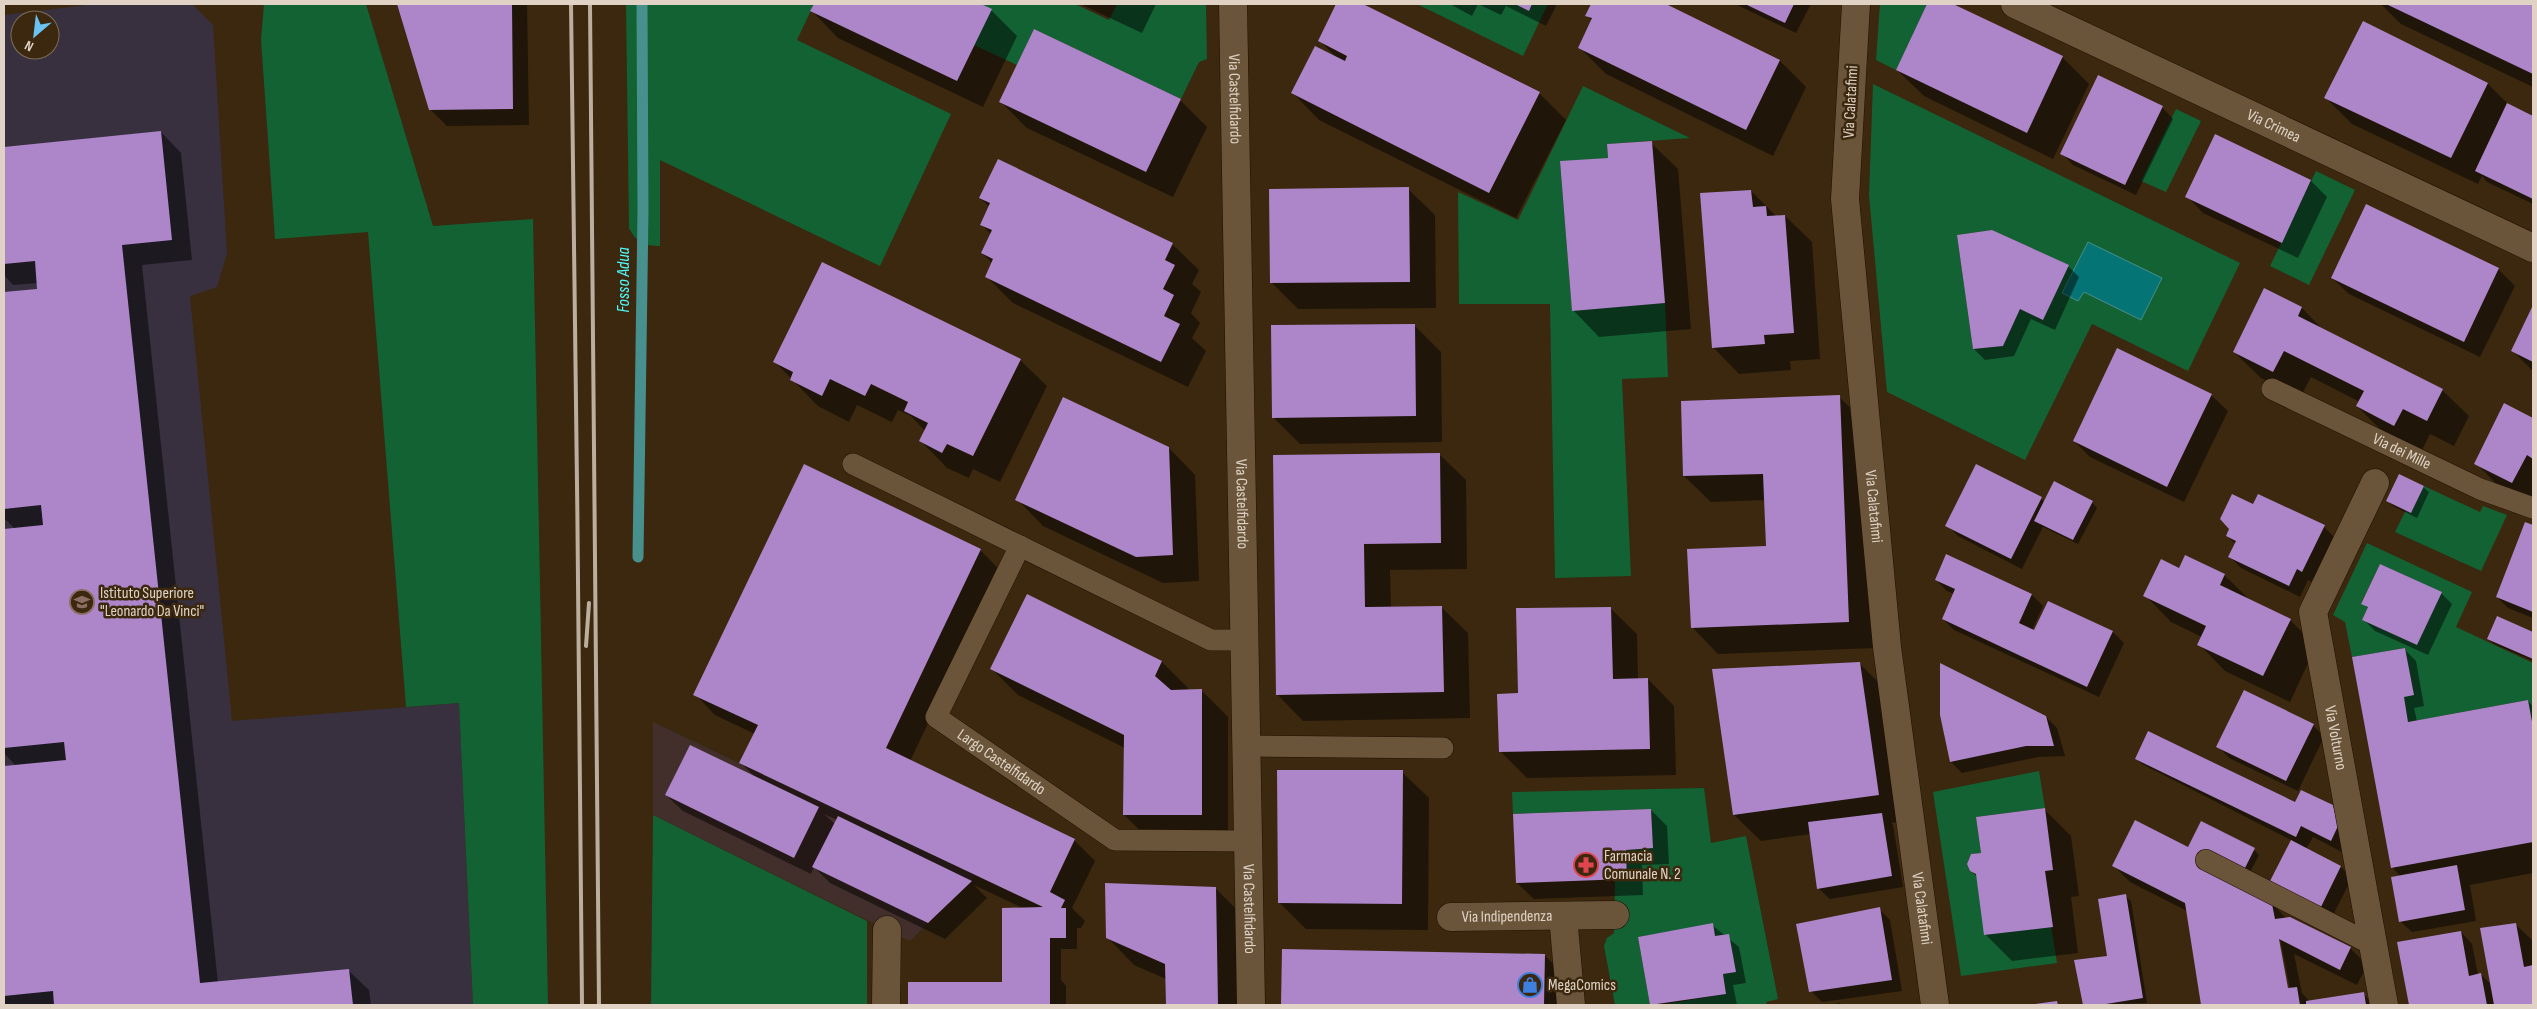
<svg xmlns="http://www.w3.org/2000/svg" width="2537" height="1009" viewBox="0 0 2537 1009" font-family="'Sofia Sans Condensed',sans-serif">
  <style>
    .industrial { fill: #422e2a }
    .education { fill: #38303f; fill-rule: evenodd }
    .green { fill: #126234; fill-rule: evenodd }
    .water { fill: #057475; stroke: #47908d }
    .shadow { fill: #0007; fill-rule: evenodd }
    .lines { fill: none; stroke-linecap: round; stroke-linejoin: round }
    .stream { stroke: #47908d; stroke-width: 11 }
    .building { fill: #ad86ca }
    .service-casing { stroke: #211000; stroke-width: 22 }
    .minor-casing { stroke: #211000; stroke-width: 29 }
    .service { stroke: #6a553b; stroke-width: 21 }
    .minor { stroke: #6a553b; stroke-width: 28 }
    .rail { stroke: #bcae9e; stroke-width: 4 }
    .labels { text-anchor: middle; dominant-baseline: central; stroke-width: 5; stroke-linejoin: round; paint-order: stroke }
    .street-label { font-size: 16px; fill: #e0d3c5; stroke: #3b280f }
    .poi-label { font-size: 16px; fill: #e0d3c5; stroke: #3b280f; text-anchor: start }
    .water-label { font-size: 18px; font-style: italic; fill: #4ffbfd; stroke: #3b280f }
  </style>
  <rect width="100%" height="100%" fill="#3b280f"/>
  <path class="industrial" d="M653,722L739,763L976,876L910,941L887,930L653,815Z"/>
  <path class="education" d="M94,4H192L213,25L227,253L217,287L190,296L232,721L459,703L473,1005H4V15ZM20,20H50V50H20Z"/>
  <path class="green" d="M264,4H366L433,226L533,219L548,1005H473L459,703L406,707L368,232L275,239L261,40Z
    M626,4H814L797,40L951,114L880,266L660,160V246C644,246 636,242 629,228Z
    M981,4H1075L1109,20L1117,4H1206L1207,59L1199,62L1181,99L1034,29L1017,65L974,45L991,9Z
    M1417,4H1515L1529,11L1532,4H1548L1523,56Z
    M1880,4H1927L1896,70L1876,60Z
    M1873,84L2240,263L2188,371L2092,324L2025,460L1887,392L1869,195ZM1992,230L2068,265L2043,320L2020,309L2003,346L1973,349L1957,235ZM2162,278L2141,320L2083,291Z
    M1583,86L1690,138L1607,144L1608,158L1560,162L1572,310L1665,303L1668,377L1622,379L1631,576L1555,578L1550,304H1459L1458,192L1518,220Z
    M2176,109L2201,121L2166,192L2141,181Z
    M2316,171L2355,190L2309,285L2270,266Z
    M2424,486L2480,512L2483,506L2507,515L2481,571L2395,532L2406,510L2411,513Z
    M2367,543L2472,592L2456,627L2533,663L2532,719L2528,700L2408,722L2404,697L2414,694L2405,648L2352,657L2345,622L2333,615ZM2380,564L2441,592L2417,645L2362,620L2368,607L2361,603Z
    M2039,771L2045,808L1976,817L1981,853L1971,854L1967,864L1970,871L2051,926L2057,963L1961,976L1933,792Z
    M1704,788L1711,843L1746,836L1778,999L1766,1002L1767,1005H1660L1726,994L1723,974L1736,972L1715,936L1713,924L1638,937L1650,1005H1615L1604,946L1607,938L1614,933L1615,879H1627L1626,850L1653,848L1651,809L1513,814L1512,792Z
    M653,815L867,921V1005H651Z"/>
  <path class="water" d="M2088,242L2162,278L2141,320L2084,292L2078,301L2062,293Z"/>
  <path class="shadow" d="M399,4H527L529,125L447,126L430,109Z
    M815,4H978L991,10L1017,36L983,107L838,38L812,11Z
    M1080,4H1156L1142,33Z
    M1337,4H1360L1539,93L1566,120L1516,218L1319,120L1293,93L1336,57L1319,40Z
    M1450,4H1557L1546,26L1506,6L1501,15L1478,4L1472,16Z
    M1592,4H1663L1780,61L1806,87L1773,156L1606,74L1579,47L1592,21L1587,15Z
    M1735,4H1811L1796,33Z
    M1928,4H1950L2062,57L2089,84L2053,159L1924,96L1897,70Z
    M2381,4H2533V87L2401,24Z
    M2488,84L2509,105L2533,117V204L2487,182L2482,176L2478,184L2352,124L2326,98Z
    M1180,100L1207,127L1173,197L1027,128L1001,102Z
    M2162,107L2173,119L2136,195L2073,165L2062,153Z
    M161,132L181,153L192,260L142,265L218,983L348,970L369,990L371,1005H4V767L16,766L4,753V530L15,529L4,518V293L39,290L38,283L13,285L4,275V148Z
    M2216,135L2311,181L2327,197L2298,258L2203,213L2187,196Z
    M1651,143L1678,169L1691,329L1599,337L1573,310L1609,159Z
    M1408,189L1435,215L1436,308L1298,309L1272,283Z
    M1751,191L1776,216H1785L1812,242L1820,359L1790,361L1791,370L1739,374L1713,347Z
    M980,198L1172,244L1199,270L1192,284L1201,292L1191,313L1200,323L1192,338L1206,351L1188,387L1013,303L986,276L992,263L982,253L991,234L981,224L990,207Z
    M1958,236L2068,266L2079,277L2055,330L2031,319L2014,356L1985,360L1974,349Z
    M2498,269L2515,286L2480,357L2349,294L2332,278Z
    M2265,290L2302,308L2323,330L2442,390L2469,416L2454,446L2430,434L2421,452L2384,433L2357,406L2360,402L2311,377L2300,398L2261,378L2234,352Z
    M2533,308V371L2513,351Z
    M1414,325L1441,352L1442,442L1300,444L1273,417Z
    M1020,360L1047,386L1000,482L973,469L969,478L947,468L921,441L925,431L911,416L898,410L892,422L857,405L849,422L818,406L775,362Z
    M2211,395L2228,411L2184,502L2090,457L2074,441Z
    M1839,397L1866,423L1875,648L1718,654L1692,627L1767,547L1766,500L1711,502L1684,476Z
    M2505,405L2533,419V506L2502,490L2476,463Z
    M1169,448L1195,475L1199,581L1163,583L1043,526L1017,499Z
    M1439,454L1466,480L1467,569L1390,570L1391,608L1441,607L1468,633L1470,718L1303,721L1277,694L1274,456Z
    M805,465L980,550L1001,571L910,761L1074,840L1095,861L1072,908L1085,921L1081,928H1077V949H1061V980L1066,986V1005H909V983L1003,984L1025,909L974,885L987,898L945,939L830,883L814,867L811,874L683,811L666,795L755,777L741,763L755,734L715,715L695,694ZM824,814L837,820L835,824Z
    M2423,487L2429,492L2417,518L2393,506L2388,501Z
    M2041,499L2045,502H2092L2097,508L2078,544L2043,527L2022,569L1958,536L1947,525Z
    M2254,506L2324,527L2335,538L2314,583L2308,580L2300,597L2241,568L2230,557L2236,544L2227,536Z
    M2526,523L2533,526V618L2508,608L2497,597Z
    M2180,569L2224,575L2251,601L2290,620L2316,646L2290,702L2225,671L2199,644L2202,637L2171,622L2145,595Z
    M1936,580L2032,595L2043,606L2032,630L2113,632L2124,643L2099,697L1954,630L1943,619L1954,594L1947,591Z
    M2441,593L2452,604L2428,655L2375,631L2364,620L2369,609L2363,603Z
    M1028,596L1162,662L1188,688L1187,691H1202L1228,717V841H1151L1124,815L1125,748L1018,695L992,669Z
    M1610,608L1637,634L1638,679H1648L1674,706L1676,775L1527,778L1500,751L1519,694Z
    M2498,618L2533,633V661L2494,644L2489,639Z
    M2405,650L2416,661L2424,706L2414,708L2417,721L2528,701L2533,706V873L2470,885L2476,921L2412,932L2400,921L2401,877L2392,867Z
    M1860,664L1886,690L1905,821L1891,823L1893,825L1903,887L1830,899L1818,888L1811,834L1761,841L1734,815Z
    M1942,715L2046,717L2057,728L2065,756L2038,757L1962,773L1951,762Z
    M2313,725L2324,737L2298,791L2229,758L2218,746Z
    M2136,759L2295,804L2332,806L2344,817L2342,852L2313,837L2306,849L2341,867L2352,878L2331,919L2271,882L2293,841L2142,764Z
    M1402,772L1429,798L1428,930L1306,929L1280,903Z
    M1651,810L1667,826L1669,864L1642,865L1643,895L1534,899L1517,883Z
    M2045,810L2071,836L2079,896L2071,897L2078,953L2012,961L1985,934L1978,877L1971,870L1968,864L1969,858L1974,854H1982Z
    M2254,850L2259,855L2247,878L2287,919L2350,948L2367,965L2357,985L2294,954L2302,993L2310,1002L2363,994L2375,1005H2202L2187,911L2130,882L2114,866L2194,851ZM2277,933H2279L2290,989H2287Z
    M1215,888L1242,915L1243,1005H1167L1166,979L1134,965L1108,938Z
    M2125,896L2131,901L2147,1003L2084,1005L2076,961L2109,957Z
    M1879,909L1890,920L1902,991L1822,1002L1811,991Z
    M2515,924L2532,940L2533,1005H2410L2398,943L2461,932L2472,944L2478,975H2481L2492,985Z
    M1712,925L1739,947L1746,983L1733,985L1737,1005H1651L1639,938Z
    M1283,950L1544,955L1571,981L1570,1005H1282Z
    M1840,1003L1842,1005H1829Z"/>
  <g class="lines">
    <path class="stream" d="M638,557L643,211L642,4"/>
  </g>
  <path class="building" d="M397,4H512L513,109L429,110Z
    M814,4H981L992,9L957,81L810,11Z
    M1336,4H1363L1540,92L1489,193L1291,93L1315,46L1345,61L1347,56L1318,41Z
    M1515,4H1532L1529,11Z
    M1591,4H1666L1780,60L1746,130L1578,48L1592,18L1585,16Z
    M1745,4H1794L1785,23Z
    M1927,4H1953L2063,56L2027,133L1896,70Z
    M2386,4H2533V74Z
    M2363,21L2488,83L2451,158L2324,98Z
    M1034,29L1181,99L1146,172L999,102Z
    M2098,75L2163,106L2125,185L2060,154Z
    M2507,103L2533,116V199L2475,171Z
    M161,131L172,240L122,245L200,983L349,969L353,1005H54L53,991L4,996V766L66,760L64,742L4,748V529L43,525L41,505L4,509V292L37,289L35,261L4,264V147Z
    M2215,134L2311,180L2282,243L2185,197Z
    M1652,141L1665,303L1572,311L1560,161L1608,158L1607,144Z
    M998,159L1173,243L1165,260L1175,265L1163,289L1174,295L1164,316L1180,324L1161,362L985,277L993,259L981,253L992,230L980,225L990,203L979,198Z
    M1409,187L1410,282L1270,283L1269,189Z
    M1751,190L1753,207L1766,206L1767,216L1785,215L1794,333L1764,335L1765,344L1712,348L1700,193Z
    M2366,204L2499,268L2464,342L2331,278Z
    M1992,230L2069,265L2043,320L2020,309L2003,346L1973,349L1957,235Z
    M822,262L1021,359L973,456L947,444L942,453L919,441L928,423L904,411L908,402L871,384L865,396L830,379L822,396L790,380L793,372L773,362Z
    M2264,288L2302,307L2298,316L2443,389L2427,421L2403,409L2394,426L2356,406L2364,391L2284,351L2273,372L2233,352Z
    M2533,305V362L2511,351Z
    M1415,324L1416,416L1272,418L1271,325Z
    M2117,348L2212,394L2167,487L2073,441Z
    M1840,395L1849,622L1691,628L1687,549L1766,546L1763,474L1683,476L1681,401Z
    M1063,397L1169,447L1173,555L1136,557L1015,500Z
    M2504,403L2533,418V459L2527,455L2512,483L2474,464Z
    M1440,453L1441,543L1364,544L1365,607L1442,606L1444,692L1276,695L1273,455Z
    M804,464L981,549L886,748L1075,839L1050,892L1065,900L1061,908H1066V938H1050V1005H908V982H1002V908L1043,907L739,763L758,725L693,695Z
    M1976,464L2042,497L2011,559L1945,526Z
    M2399,474L2424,486L2411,513L2386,501Z
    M2054,481L2093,501L2073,540L2034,521Z
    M2232,494L2253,504L2258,494L2325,525L2302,572L2297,569L2289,586L2228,557L2236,541L2226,536L2229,529L2220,519Z
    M2525,522L2533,525V612L2496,597Z
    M1946,554L2032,594L2019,623L2034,630L2048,601L2113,631L2087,687L1942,619L1955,589L1935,580Z
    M2185,555L2225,574L2220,585L2291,619L2263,676L2197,645L2206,626L2143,596L2161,559L2179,568Z
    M2380,564L2442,592L2417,645L2362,620L2368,607L2361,604Z
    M1027,594L1162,661L1155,676L1171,690L1202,689V815H1123L1124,735L990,669Z
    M1611,607L1613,679L1648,678L1650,749L1499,752L1497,694L1518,693L1516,608Z
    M2497,616L2533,632V659L2487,639Z
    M2405,648L2414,695L2404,697L2408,722L2528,700L2533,727V842L2391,868L2352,657Z
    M1860,662L1879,795L1733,815L1712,669Z
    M1940,663L2046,716L2054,746H2026L1950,762L1940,715Z
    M2244,690L2314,724L2286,781L2216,747Z
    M2148,731L2295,802L2301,790L2333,805L2338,826L2331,841L2301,826L2296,837L2135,759Z
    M690,745L819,807L794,858L665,795Z
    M1277,770H1403L1402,904L1278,903Z
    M2045,808L2053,870L2045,871L2053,927L1984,935L1976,874L1970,871L1967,864L1971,854L1981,853L1976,817Z
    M1651,809L1653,848L1626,850L1627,879L1516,883L1513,814Z
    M1882,813L1892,876L1817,889L1808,822Z
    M838,816L972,881L928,923L812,867Z
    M2135,820L2188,847L2201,821L2255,848L2242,874L2200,853L2196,862L2271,899L2275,919L2290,917L2351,947L2340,970L2279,939L2288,988L2297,987L2300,1005H2201L2185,903L2112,866Z
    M2291,840L2341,866L2320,909L2269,883Z
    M2457,865L2465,910L2399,922L2391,877Z
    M1105,883L1216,887L1218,1005H1166L1165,964L1106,938Z
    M2126,894L2143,998L2100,1005H2083L2074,960L2107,956L2098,899Z
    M1880,907L1892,980L1809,992L1796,924Z
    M1713,923L1715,936L1729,934L1736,972L1723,974L1726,994L1650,1005L1638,937Z
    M2516,923L2524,967L2533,965V1005H2494L2480,928Z
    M2461,931L2469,976L2481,973L2487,1005H2409L2397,942Z
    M1282,949L1545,954L1544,1005H1281Z
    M2364,992L2366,1005H2306V1001Z
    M2057,1001L2058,1005H2035V1004Z"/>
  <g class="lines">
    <defs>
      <g id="service">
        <path id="s1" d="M2272,389L2480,489L2533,508"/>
        <path d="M853,464L1211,640H1245"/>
        <path id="s2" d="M1020,546L936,717L1115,840L1248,841"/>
        <path d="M1246,746L1443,748"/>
        <path d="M2206,860L2373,945"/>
      </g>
      <g id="minor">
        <path id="s3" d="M1233,4L1251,1005"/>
        <path id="s4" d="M1856,4L1845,199L1887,647L1935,1005"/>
        <path id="s5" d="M2015,4L2533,248"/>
        <path id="s6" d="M2375,483L2313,612L2384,1005"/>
        <path d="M1563,916L1571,1005"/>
        <path id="s7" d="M1451,917L1615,915"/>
        <path d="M886,1005L887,930"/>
      </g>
    </defs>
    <use href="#service" class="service-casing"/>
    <use href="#minor" class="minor-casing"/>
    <use href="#service" class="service"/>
    <use href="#minor" class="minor"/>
    <path class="rail" d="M571,4C574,338 581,671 582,1005
      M590,4L599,1005
      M586,646L589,603"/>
  </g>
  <defs>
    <symbol id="school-ring" viewBox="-11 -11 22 22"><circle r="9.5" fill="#3b280f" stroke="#8d6e63" stroke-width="1.5"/><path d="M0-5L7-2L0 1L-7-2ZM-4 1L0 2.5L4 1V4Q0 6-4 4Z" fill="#8d6e63"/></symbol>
    <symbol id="pharmacy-ring" viewBox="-11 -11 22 22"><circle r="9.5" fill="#3b280f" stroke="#e0444e" stroke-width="1.5"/><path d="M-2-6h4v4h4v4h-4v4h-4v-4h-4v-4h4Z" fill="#e0444e"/></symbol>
    <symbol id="shop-ring" viewBox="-11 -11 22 22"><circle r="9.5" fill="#3b280f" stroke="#3f7fe0" stroke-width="1.5"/><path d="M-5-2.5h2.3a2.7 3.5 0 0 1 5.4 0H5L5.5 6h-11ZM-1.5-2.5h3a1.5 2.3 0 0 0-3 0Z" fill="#3f7fe0"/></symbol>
  </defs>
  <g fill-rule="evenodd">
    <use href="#school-ring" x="68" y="588" width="28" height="28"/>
    <use href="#pharmacy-ring" x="1572" y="851" width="28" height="28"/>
    <use href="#shop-ring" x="1516" y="971" width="28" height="28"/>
  </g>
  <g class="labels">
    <g class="street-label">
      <text stroke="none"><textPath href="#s3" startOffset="95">Via Castelfidardo</textPath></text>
      <text transform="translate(1851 102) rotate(-87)">Via Calatafimi</text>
      <text stroke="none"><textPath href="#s5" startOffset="286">Via Crimea</textPath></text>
      <text stroke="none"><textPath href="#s1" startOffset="144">Via dei Mille</textPath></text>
      <text stroke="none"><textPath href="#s3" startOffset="500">Via Castelfidardo</textPath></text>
      <text stroke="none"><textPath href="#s4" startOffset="504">Via Calatafimi</textPath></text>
      <text stroke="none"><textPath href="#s6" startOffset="271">Via Volturno</textPath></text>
      <text stroke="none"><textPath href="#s2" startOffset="270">Largo Castelfidardo</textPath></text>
      <text stroke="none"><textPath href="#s4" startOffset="909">Via Calatafimi</textPath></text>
      <text stroke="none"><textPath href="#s3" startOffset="905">Via Castelfidardo</textPath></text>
      <text stroke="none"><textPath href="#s7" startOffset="56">Via Indipendenza</textPath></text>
    </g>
    <g class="poi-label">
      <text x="100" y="593">Istituto Superiore<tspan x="100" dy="18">"Leonardo Da Vinci"</tspan></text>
      <text x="1604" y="856">Farmacia<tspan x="1604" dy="18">Comunale N. 2</tspan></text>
      <text x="1548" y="985">MegaComics</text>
    </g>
    <g class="water-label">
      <text transform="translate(623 280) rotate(-90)">Fosso Adua</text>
    </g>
  </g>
  <rect width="2537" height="1009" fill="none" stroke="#e0d3c5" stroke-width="10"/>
  <g transform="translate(35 35) rotate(208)"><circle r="24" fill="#3b280f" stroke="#7d6c58"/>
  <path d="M0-4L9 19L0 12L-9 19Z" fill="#6bc3f2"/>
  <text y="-8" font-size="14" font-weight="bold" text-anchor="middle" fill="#e0d3c5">N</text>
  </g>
</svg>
